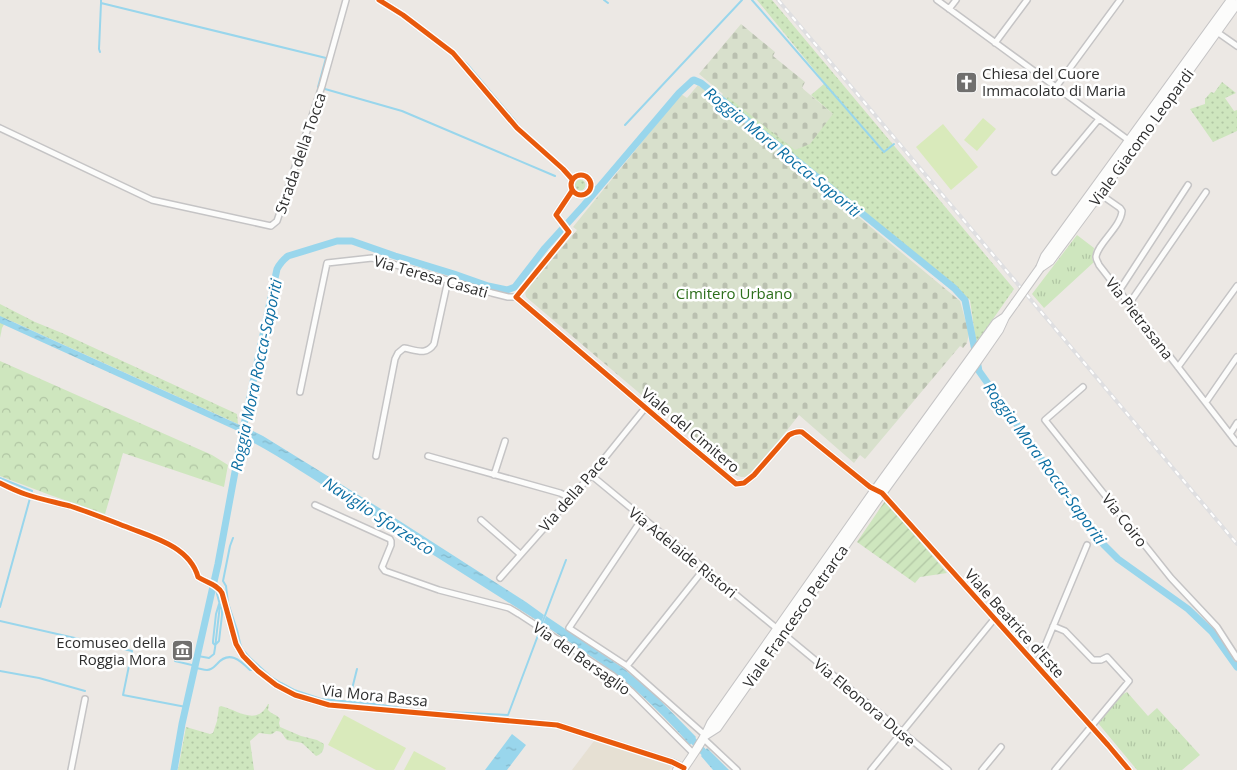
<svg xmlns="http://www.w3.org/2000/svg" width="1237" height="770" viewBox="0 0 1237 770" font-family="'Open Sans',sans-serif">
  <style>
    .education { fill: #e6e0d3 }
    .grass { fill: url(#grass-dots) }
    .forest { fill: url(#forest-crowns) }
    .cemetery { fill: url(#cemetery-stones) }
    .park { fill: url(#park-tufts) }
    .garden { fill: url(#garden-furrows) }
    .pitch { fill: #d9eabb }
    .water { fill: url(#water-ripples) }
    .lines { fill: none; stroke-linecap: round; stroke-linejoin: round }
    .stream { stroke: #99d6ec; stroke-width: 2 }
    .canal { stroke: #99d6ec; stroke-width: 7 }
    .street-casing { stroke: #c5c4c5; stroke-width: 8 }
    .secondary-casing { stroke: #c5c4c5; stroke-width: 10 }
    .street { stroke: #fcfcfb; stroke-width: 5 }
    .secondary { stroke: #fcfcfb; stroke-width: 8 }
    .rail-casing { stroke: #dfdfe1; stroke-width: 4 }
    .rail { stroke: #fff; stroke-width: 2; stroke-dasharray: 5.5; stroke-linecap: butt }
    .secondary-bridge-casing { stroke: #c5c4c5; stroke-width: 10; stroke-linecap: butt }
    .secondary-bridge { stroke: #fcfcfb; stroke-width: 8 }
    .cycleway-casing { stroke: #fff; stroke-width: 8 }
    .cycleway { stroke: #e8590c; stroke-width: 5 }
    .labels { text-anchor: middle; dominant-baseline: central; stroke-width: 5; stroke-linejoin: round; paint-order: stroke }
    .poi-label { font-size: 15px; fill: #2e2e2e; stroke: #fff; text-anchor: start }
    .street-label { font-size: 15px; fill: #2e2e2e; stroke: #fff }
    .park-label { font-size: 15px; fill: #2c6e1b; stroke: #fff }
    .water-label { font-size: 16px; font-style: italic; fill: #0d6fa3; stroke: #fff }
  </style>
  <defs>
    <pattern id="grass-dots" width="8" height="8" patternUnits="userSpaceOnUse" patternTransform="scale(1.25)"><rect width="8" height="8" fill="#cee6be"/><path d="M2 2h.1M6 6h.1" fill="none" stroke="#b1c6a4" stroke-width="1.8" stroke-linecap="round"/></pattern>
    <pattern id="forest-crowns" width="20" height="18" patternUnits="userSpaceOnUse" patternTransform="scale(1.25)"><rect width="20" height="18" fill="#cee6be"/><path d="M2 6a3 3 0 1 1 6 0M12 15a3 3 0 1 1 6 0" fill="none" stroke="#b1c6a4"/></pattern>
    <pattern id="cemetery-stones" width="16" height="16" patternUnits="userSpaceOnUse" patternTransform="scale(1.25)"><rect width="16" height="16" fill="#d8e0cc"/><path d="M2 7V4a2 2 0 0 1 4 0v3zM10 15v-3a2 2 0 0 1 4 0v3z" fill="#bac0b0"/></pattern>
    <pattern id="park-tufts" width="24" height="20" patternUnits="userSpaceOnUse" patternTransform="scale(1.25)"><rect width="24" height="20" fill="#cee6be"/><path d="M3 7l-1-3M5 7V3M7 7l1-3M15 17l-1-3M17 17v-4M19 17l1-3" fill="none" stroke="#b1c6a4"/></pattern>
    <pattern id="garden-furrows" width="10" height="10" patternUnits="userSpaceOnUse" patternTransform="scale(1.25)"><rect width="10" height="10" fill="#cee6be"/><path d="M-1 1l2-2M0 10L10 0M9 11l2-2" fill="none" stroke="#b1c6a4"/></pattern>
    <pattern id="water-ripples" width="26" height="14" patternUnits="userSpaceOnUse" patternTransform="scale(1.25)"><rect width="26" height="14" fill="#99d6ec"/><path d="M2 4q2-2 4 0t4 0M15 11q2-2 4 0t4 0" fill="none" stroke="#84b8cb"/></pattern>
  </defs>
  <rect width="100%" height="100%" fill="#ece8e4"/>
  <path class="education" d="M594,741L672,765L669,770H572Z"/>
  <path class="grass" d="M757,0H772L1014,289L979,339L976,341L970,300L725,99L727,97L833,114L811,95L825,83Z
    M1222,82L1236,93L1225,98L1234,111L1237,110V131L1213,142L1190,109L1205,104V98H1206L1211,92L1214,93Z
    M574.5 185a5.5 5.5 0 1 1 11 0a5.5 5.5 0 1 1-11 0Z
    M0,304L35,322L62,333L237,414L238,424L7,319L2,328L0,338Z
    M268,704H269L268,710C272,715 277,714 280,719L279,723L280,727L301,736L317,740L324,744C324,750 322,754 316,756L302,743L287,740C283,736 283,731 276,731C271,737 266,733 259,733L250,741L254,770H178L186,727L210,734L213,733L217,721L219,707L221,706C239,711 257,726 268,704Z"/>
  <path class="forest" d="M0,361L212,455L228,465L224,487L123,453L105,514L50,495L0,476Z"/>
  <path class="cemetery" d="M741,24L775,52L773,56L805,82L802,88L833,114L810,144L795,150L728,97L722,104L960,301L969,333L967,343L963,348L960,346L865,459L860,455L854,463L799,415L755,471C748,477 743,479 736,475L526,297C525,293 525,291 527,288L577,230L573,227L681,94L687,98L698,85L717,100L723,94L699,74Z"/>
  <path class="park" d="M1077,235L1094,248L1092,259L1094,262L1044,308L1032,294Z
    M1127,692L1148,716L1157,708L1200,755L1182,770H1137L1098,723L1118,697Z"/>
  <path class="garden" d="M885,501L947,573L920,577L915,583L857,542Z"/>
  <path class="pitch" d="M983,118L996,129L977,151L964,140Z
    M943,124L978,167L951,190L916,147Z
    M344,715L406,748L394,770H376L328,745Z
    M414,751L446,768L445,770H404Z"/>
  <path class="water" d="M0,316L242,426L240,432L0,323Z
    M247,428L263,436L381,509L526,602L544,615L541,623L345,499C313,480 283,458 250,441L245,436Z
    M546,616L623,668L654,694L696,737L690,745C667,719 643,695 616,674C592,656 567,641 543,624Z
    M512,734L526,745L507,770H485Z
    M707,748L729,770H713L701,756Z"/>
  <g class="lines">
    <path class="stream" d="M101,0V3L326,58L318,87L402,111L555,176
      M385,0L395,7
      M604,0L608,3
      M752,0L884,152L894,144
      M100,52L99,49L101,3
      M460,58L467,64L517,123
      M625,125L742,0
      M0,478L32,491L0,607
      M233,538L230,546L223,581L226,586L228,603L237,630L240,643L242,649L250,658L271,677L281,683L294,690L321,699L374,704L424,711
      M0,621L132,651L123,695L186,707
      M541,626L566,560
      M215,645L213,643V641L216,614L219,604
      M215,645L219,641L222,615V610L221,607
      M198,656L209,658L214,654L215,648L220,605L216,590L212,588
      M175,661L196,666
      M195,668C199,668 203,670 207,670C212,670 214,667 217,664C229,650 240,660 250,670H253L254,669
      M0,671L39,678L85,691
      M349,701L357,669
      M428,711L508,715L540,630"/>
    <path class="canal" d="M688,735L720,770
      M174,770L182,724L218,564L242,434L277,269C280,263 283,260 288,256L337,241H352L395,256L454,274L488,286L507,290L515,287L545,248L584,205L679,93L692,81L694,80L701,83L954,288L965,300L979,371L1091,529L1104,545L1118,559L1188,609L1212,632L1237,667"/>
    <defs>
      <path id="street" d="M379,0L403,15L453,53L517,128L563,169L572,179
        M937,0L1131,142
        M949,9L956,0
        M1217,32L1237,46
        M995,43L1027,0
        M1056,87L1120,0
        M0,128L152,200L271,226L277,221L322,86L346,0
        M1055,172L1099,119
        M571 185a10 10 0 1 1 20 0a10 10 0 1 1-20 0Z
        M1100,194L1120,208L1122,211C1121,227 1097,244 1096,257C1096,260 1098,262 1099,265L1237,443
        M1119,291L1188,185
        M516,297L682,439L736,484L744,483L754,475L789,435C794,432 797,431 802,432L870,487L882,493L1108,745L1129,770
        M516,297L569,232L556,215L572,191
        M1129,304L1206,192
        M1178,367L1237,286
        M1083,387L1045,420L1171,578L1217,627L1237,658
        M300,392L327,263L372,258L492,293L508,297H516
        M1206,402L1237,357
        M1230,434L1237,423
        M376,456L395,359L398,353L404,348C416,350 426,356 434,344L448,280
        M428,456L560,493L571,498
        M494,475L505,441
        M591,475L948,770
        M0,483C8,487 16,491 25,494C39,499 55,502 70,506C91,513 111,521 132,529C156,538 190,548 198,577C207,583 217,584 222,593L236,644L243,656L258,671L276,685L295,695L329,705L557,725L672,762L683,767
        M315,505L390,539L391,541V545L382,567L385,571L439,590L509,608L519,614L612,675L632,692L694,754
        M642,519L569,628L627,666L706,736
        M481,520L520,554
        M500,578L591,475L645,408
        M1053,626L1065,631L1093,660H1101L1107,657L1129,681L1055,770
        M1037,665L1087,545
        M627,666L704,569
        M704,739L737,770
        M71,770L85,699
        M871,770L995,618
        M982,770L1001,747"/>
      <path id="secondary" d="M1040,268L1050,261L1070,234L1135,146L1237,4
        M1040,268L1045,256L1231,0
        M706,735L717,728L878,499L967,376L999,330L1005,317L1015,303
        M677,770L679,768H684C694,753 704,740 711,723L872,494L996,323L1005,317"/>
    </defs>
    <use href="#street" class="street-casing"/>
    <use href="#secondary" class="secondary-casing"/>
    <use href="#street" class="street"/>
    <use href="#secondary" class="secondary"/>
    <defs>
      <path id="rail" d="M778,0L1237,544"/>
    </defs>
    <use href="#rail" class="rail-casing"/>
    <use href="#rail" class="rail"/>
    <defs>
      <path id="secondary-bridge" d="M1015,303L1040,268"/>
    </defs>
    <use href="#secondary-bridge" class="secondary-bridge-casing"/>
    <use href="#secondary-bridge" class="secondary-bridge"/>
    <defs>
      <path id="cycleway" d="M379,0L403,15L453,53L517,128L563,169L572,179
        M571 185a10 10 0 1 1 20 0a10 10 0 1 1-20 0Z
        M572,191L556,215L569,232L516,297L682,439L736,484L744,483L754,475L789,435C794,432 797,431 802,432L870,487L882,493L1108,745L1129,770
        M0,483C8,487 16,491 25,494C39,499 55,502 70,506C91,513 111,521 132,529C156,538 190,548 198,577C207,583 217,584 222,593L236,644L243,656L258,671L276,685L295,695L329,705L557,725L672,762L684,768"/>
    </defs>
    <use href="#cycleway" class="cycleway-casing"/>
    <use href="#cycleway" class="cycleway"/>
  </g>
  <defs>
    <symbol id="church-square" viewBox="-11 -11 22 22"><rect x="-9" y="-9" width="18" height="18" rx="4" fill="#706f6e" stroke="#fff"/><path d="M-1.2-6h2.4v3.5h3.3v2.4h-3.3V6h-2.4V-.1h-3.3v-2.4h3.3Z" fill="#fff"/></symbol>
    <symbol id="museum-square" viewBox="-11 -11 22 22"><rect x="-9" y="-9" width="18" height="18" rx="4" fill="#706f6e" stroke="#fff"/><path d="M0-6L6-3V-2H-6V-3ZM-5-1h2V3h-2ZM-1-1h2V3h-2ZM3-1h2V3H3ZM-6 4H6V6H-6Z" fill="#fff"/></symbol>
  </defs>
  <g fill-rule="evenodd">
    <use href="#church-square" x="954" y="70" width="25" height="25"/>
    <use href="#museum-square" x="170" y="638" width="25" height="25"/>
  </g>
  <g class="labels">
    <g class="poi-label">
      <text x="982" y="73">Chiesa del Cuore<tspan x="982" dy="17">Immacolato di Maria</tspan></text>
      <text x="166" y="642" text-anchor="end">Ecomuseo della<tspan x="166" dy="17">Roggia Mora</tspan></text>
    </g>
    <g class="street-label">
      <text transform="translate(1141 137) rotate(-54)">Viale Giacomo Leopardi</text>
      <text transform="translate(300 153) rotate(-71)">Strada della Tocca</text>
      <text transform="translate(431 276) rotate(16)">Via Teresa Casati</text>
      <text transform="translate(1140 318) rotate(52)">Via Pietrasana</text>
      <text transform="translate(691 430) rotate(40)">Viale del Cimitero</text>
      <text transform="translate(573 493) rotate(-49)">Via della Pace</text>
      <text transform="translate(1125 520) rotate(52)">Via Coiro</text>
      <text transform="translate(683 552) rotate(39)">Via Adelaide Ristori</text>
      <text transform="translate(795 616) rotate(-55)">Viale Francesco Petrarca</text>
      <text transform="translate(1015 623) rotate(48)">Viale Beatrice d'Este</text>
      <text transform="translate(582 658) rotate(35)">Via del Bersaglio</text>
      <text transform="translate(375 695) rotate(6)">Via Mora Bassa</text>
      <text transform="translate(865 702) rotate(40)">Via Eleonora Duse</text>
    </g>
    <g class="park-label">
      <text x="734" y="293">Cimitero Urbano</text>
    </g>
    <g class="water-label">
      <text transform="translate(783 152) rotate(39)">Roggia Mora Rocca-Saporiti</text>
      <text transform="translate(256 375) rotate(-78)">Roggia Mora Rocca-Saporiti</text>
      <text transform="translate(1045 463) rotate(54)">Roggia Mora Rocca-Saporiti</text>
      <text transform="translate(379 516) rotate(33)">Naviglio Sforzesco</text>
    </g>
  </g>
</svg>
